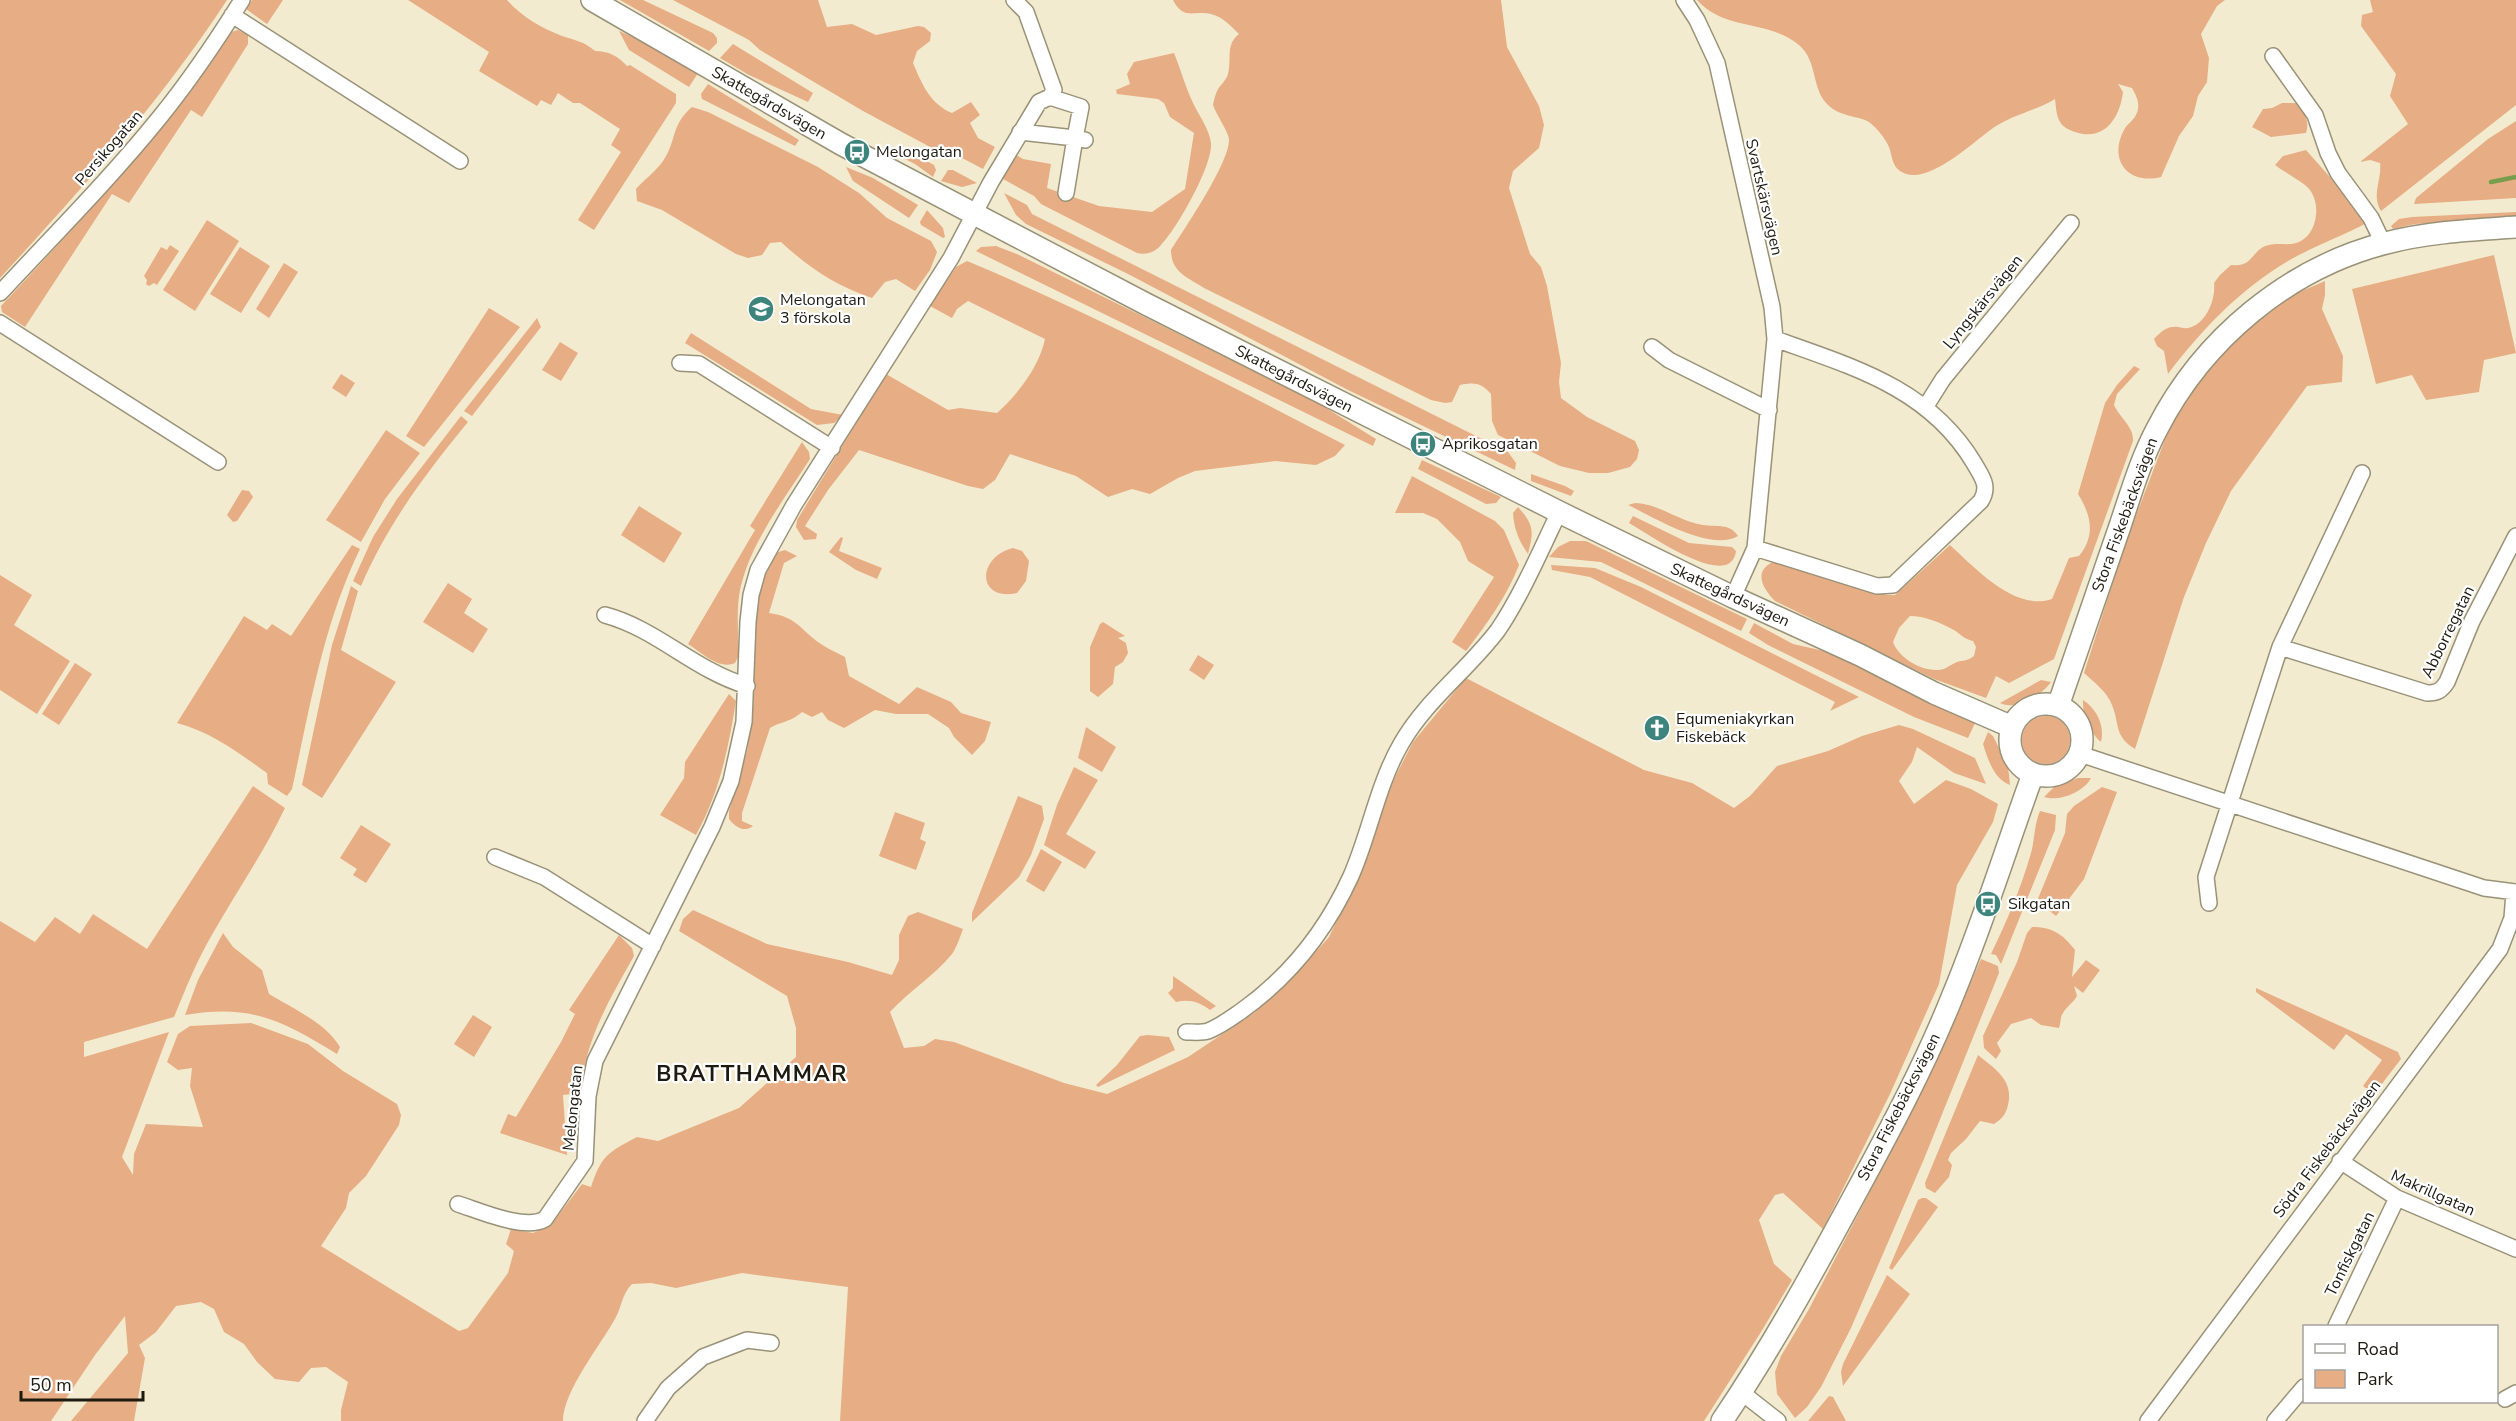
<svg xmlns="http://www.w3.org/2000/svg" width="2516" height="1421" viewBox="0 0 2516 1421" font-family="'Nunito Sans',sans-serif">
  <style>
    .green { fill: #e7ad84; fill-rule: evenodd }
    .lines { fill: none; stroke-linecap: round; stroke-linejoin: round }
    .stream { stroke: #769e4d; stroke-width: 4.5 }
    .street-casing { stroke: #999278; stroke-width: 18 }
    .secondary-casing { stroke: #999278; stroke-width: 24 }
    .street { stroke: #fff; stroke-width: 15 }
    .secondary { stroke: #fff; stroke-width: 21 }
    .labels { text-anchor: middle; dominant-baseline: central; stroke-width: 4.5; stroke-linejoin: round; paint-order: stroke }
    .street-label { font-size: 16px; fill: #1d1a10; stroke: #fff }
    .poi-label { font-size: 16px; fill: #1d1a10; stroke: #fff; text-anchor: start }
    .district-label { font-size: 22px; font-weight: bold; letter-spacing: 1.5px; fill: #1d1a10; stroke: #fff }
  </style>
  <rect width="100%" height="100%" fill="#f3ebcf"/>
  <path class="green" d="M0,0H227C161,101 82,189 0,278Z
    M252,0H283L267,24L246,9Z
    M408,0H507C522,17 541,28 562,36C575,40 585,42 595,51C608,51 618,56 627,66L630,65L676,94V103L594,230L578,220L621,152L611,145L620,129L580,103H573L558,93L551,105L541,100L537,106L479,71L489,52Z
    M620,0H643L713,33L717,38V43L709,51Z
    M673,0H818L827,27L852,24L876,35L918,26L924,27L931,33L930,41L917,51L913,63C922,84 930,104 952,113L971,102L980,115L970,123L978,138L995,147L983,169L964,159L945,155L863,111L760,50L749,40Z
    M1173,0H1501L1507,47L1539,106L1544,125L1539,148L1513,171L1509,188L1530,254L1541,267L1547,286L1561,363L1559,382L1561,398L1587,417L1635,441L1639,450L1637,459L1630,467L1608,473H1589L1560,466L1498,435L1492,421L1491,394C1481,383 1475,382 1460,385L1452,402L1445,403L1431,400L1204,288C1187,277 1171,272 1171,250C1185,228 1230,162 1229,139C1228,131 1216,114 1213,105C1214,100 1215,95 1217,91C1220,85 1226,81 1228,74C1232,59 1225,45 1239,34C1231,26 1223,17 1211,14C1193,10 1184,21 1173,0Z
    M1697,0H2225L2217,6L2201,34L2209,58L2207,82L2198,96L2193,116L2179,136L2161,177C2128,185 2108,160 2124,130C2127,124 2134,120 2136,115C2141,105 2137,97 2132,88L2118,84L2123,92C2120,118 2104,142 2075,132C2069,130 2063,127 2060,122C2056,115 2056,106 2055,99C2035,111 2012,115 1993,128C1973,142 1925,189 1900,171C1892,166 1892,155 1889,147C1885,138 1877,128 1869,122C1860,116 1840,117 1828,105C1811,89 1818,61 1799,45C1768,19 1726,32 1697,0Z
    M2370,0H2516V105L2381,211C2371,195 2382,180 2380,163L2370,160L2360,162L2408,124L2390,96L2396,74L2361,26L2362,15L2373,12Z
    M238,30L248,35V44L202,117L191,110L129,203L112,194L25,327L2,312L1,306C84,217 163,134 231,32Z
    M619,31L660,49L698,73L689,87L629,50Z
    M733,44L813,93L808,102L749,75L720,58Z
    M1174,53C1181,70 1186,89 1194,105C1200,117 1209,129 1211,143C1213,165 1177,229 1161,245C1154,253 1146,255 1137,253L1041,204L1034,196L1003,179L1015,154L1023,159L1051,164L1047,188L1099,206L1152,212L1185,189L1194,133L1170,117L1164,103L1158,99L1117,94L1116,90L1130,84L1127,74L1134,62Z
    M708,84L799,140L795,146L702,99L701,94Z
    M2282,103H2297C2304,113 2310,120 2306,133L2271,137L2252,127L2263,109L2272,108Z
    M692,107L708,112L818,167L859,193L887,218L931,241L937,252L930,270L915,291L896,279L885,282L872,298C836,286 808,267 781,242L770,243L762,255L748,258L736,254L662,210L637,201L636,189C644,180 656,171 663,161C677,141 670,126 692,107Z
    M2516,121V198L2414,204L2416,198L2488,139Z
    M2306,150L2367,219L2363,225C2341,236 2318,245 2297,256C2245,284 2203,328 2168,374L2164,351L2157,346L2154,339C2162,331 2167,326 2178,327C2181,327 2184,329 2188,328C2206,325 2216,299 2214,283L2220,275L2231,265C2254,268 2251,249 2269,245C2280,242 2291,247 2301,241C2319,231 2322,198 2305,185C2296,178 2284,172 2275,165L2283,156Z
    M910,152L934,165L936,170L933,177L915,164L899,156L900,153L907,156Z
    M846,167L873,178L918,205L909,218L853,181Z
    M948,170H953L977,183L962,187L941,181Z
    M1004,193L1027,205L1032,214L1508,452L1516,463L1515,470L1348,390L1130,275L1026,224L1016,215Z
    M927,210L943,228L945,237L943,238L921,225L920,222Z
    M2516,212V216L2415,224L2393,229L2391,226L2399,219L2412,217Z
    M207,220L239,241L195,311L163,290Z
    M170,245L179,251L157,285L154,283L149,286L146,284L147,280L144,276L161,247L167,250Z
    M996,246L1019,255L1318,403L1376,439L1373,446L976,251L981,247Z
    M240,247L270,266L241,313L210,294Z
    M2494,255L2516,353L2484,360L2479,392L2426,400L2412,375L2376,384L2352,289Z
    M967,261C1096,315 1221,381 1345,445L1335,456L1316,465L1275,461L1195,471L1178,478L1150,494L1132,489L1108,497L1076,476L1010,454L995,480L983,489L968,486L859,450L828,490L805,526L817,534L816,539L804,540L796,527L797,520L886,374L948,410L960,408L997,413C1018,394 1039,367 1045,339L968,301L957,309L952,318L930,306L956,267Z
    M284,263L298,272L269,318L256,309Z
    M2325,281V295L2322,309L2343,356L2342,382L2307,386L2231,491L2206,543L2184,597L2135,749C2114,736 2120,725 2112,705C2107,692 2095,683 2084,673L2125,544L2166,437L2188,394L2230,341L2279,301Z
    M489,308L520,327L424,447L406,436Z
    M537,318L541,327L472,416L464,411Z
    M691,333L811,409L843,415L834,423L817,425L685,343Z
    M560,342L578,353L561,381L542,370Z
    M2134,366L2140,369L2117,394L2114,405C2120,418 2134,427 2133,441L2054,659L2009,683L1996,676L1986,698L1934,679L1775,601C1760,586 1753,568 1778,560L1887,595H1895L1950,545C1974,567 2015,612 2052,599L2069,558L2079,556C2096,535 2091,515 2078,494L2105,403L2117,385ZM1910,616C1924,616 1939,622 1952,629C1960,633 1963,639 1973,641L1976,647L1974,656C1968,661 1964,660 1957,662C1952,664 1948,667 1944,669C1925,674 1899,659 1893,642L1899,628Z
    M341,374L355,383L346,397L332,388Z
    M461,416L468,422C426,473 387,525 361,586L353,581L373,537L397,499Z
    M386,430L420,453L385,499L361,542L326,520Z
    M802,442L809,452L810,459C785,498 754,538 742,582C735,605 739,633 738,657L735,663C719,670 702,653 688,644L755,530L750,526Z
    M1422,460L1501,497L1496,503L1486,504L1418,469Z
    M1531,474L1565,486L1574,491L1571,496L1531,481Z
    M1412,476L1495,521L1504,530L1519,565C1507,596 1487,624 1466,651L1452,642L1494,577L1468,561L1460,542L1437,519L1423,513H1395Z
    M242,490L249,491L253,497L237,521L233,522L227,515Z
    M1635,503C1660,504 1678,521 1703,525C1716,527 1730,523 1738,536C1710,552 1655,518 1628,505Z
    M639,506L682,533L664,563L621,535Z
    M1518,507C1534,525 1534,531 1528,554C1519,541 1514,529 1513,513Z
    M1633,516L1689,543L1732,547L1736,551C1731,593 1647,533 1629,523Z
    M841,537L843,538L839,551L882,568L877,579L856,570L829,552Z
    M1570,541H1586L1747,619L1741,631L1601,562L1549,557L1558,547Z
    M352,545L360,549C323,625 310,707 292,789L287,796L268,784L267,773C239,753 211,732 177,723L244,616L267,630L272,624L291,636Z
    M1013,548L1022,551L1029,561L1026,581L1017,593C976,602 977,557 1013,548Z
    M785,550L797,556L784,563L769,613C799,617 801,632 824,646C830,650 838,653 845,657L849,676L899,704L917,687L951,702L961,713L991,722L985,741L972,755L954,737L949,728L928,714H896L875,710L844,728L828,720L822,712L812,717L802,712C789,723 782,721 770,728L742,813V821L753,826C744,833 735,827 729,819V811L747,751L753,710L755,615L762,580L772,554Z
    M1551,565L1595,568L1641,587L1859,697L1830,711L1835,702L1590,577L1552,570Z
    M0,575L32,595L14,625L70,661L37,714L0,690Z
    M448,583L472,599L464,613L488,629L473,653L423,622Z
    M351,586L358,591L341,650L396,682L322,798L302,785L332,645Z
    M1103,622L1125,636L1118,638L1126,643L1128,653L1123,662L1115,667L1113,684L1098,697L1090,691V647L1100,624Z
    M1754,623L1793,644L1846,656L1976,721L1968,738L1914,717L1768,645L1749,633Z
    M1198,655L1214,665L1204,680L1189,670Z
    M75,663L92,674L59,725L42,714Z
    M1466,678L1644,770L1692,783L1734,808L1750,796L1777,766L1828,751L1862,736L1899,725L1913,729L1975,758L1986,784L1954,773L1917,747L1912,762L1899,781L1914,804L1946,780L1971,789L1998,804L1993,822L1957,885L1939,984L1890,1094L1823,1229L1783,1193L1775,1195L1759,1220L1774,1264L1792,1280L1761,1332L1704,1421H840L848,1287L742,1273L676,1288L651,1283L632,1284C622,1294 622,1305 616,1317C601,1345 563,1391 563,1421H341V1410L348,1382L326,1367L311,1368L299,1382L275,1379L257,1362L244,1344L224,1332L214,1309L201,1302L176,1306L156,1332L139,1345L145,1358L134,1421H71L128,1353L125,1316L95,1355L51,1421H0V921L35,942L55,917L80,934L93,914L147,949L253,786L285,808C264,852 237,891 213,933C197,960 186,988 174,1017L84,1042V1057L169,1032L122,1157L133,1175L134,1154L146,1124L203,1127L190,1086L192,1068L178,1070L167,1062L178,1034L190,1026L251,1023L308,1044L343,1071L397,1104L401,1115L399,1125L366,1176L349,1193L346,1208L321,1246L459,1331L468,1328L508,1273L514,1251L506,1244L511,1229L533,1233L551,1225L582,1184L591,1187C602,1155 607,1153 637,1137L658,1141L739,1108L796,1057V1028L787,996L679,931L683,919L693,910L767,944L848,962L892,975L899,960V935L908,916L918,912L963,929C960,937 957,947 952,954C934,976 909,991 890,1012L904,1048L924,1046L935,1039L954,1042L1064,1083L1107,1094L1188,1057L1254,1013L1295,975L1329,937L1354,886L1392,783L1413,742Z
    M2041,680L2051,682C2041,696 2016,711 2000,703Z
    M729,694L736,701C728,750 720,791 696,835L660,815L684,778L685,762Z
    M2083,700C2097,709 2105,726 2101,742C2090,733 2082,714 2083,700Z
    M2022 740a24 24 0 1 1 48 0a24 24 0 1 1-48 0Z
    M1086,727L1116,747L1102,772L1078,758Z
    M1988,732L1993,736L2008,766L2010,785C1994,779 1988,760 1983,744Z
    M1074,767L1098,780L1066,834L1096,852L1085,869L1044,845L1057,805Z
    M2078,778H2091C2084,792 2059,802 2044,797L2055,786Z
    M2102,787L2117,792L2084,879L2056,916L2037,901L2065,833L2067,814L2074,806Z
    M1018,796L1042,806L1044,819L1031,855L1019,877L972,922V913Z
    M2040,811L2056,815L2055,830L2001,964L1996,955L1991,954C2007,921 2021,888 2031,853C2035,839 2034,825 2040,811Z
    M895,812L925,823L920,839L926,842L916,870L879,856Z
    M361,825L391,844L366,883L353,875L357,869L340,858Z
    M1041,849L1062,862L1044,892L1026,881Z
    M2032,927C2052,927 2063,934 2075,950L2072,977L2086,960L2100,970L2083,993L2074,986L2077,996C2073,1003 2067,1006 2063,1013C2060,1017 2061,1023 2059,1028L2041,1025L2031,1018L2011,1024L1997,1043L2001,1051L1996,1059L1984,1048L1983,1036L2017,962L2027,933Z
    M223,933L233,947L262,970L269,994C292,1008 326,1023 340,1047L337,1054C281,1020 252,1004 185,1015L198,980Z
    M619,935L632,948L634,956C609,1000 584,1042 581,1093L563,1095L567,1155L500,1133L508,1114L516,1117L561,1042L575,1014L569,1010Z
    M1981,959L1998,966L1999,973L1924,1159L1851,1328L1821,1387L1807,1407L1795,1418L1777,1394L1775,1372L1781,1356L1809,1309L1903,1128L1941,1050Z
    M1173,976L1216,1006L1210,1010C1199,1002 1190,999 1176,1002L1168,993L1173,988Z
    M2256,988L2398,1052L2401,1059L2374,1094L2363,1086L2382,1060L2346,1034L2334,1050L2256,992Z
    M473,1015L492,1027L474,1057L454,1044Z
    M1148,1035L1169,1037L1175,1050L1098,1087L1096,1085L1117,1065L1140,1036Z
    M1978,1055C1995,1069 2014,1080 2008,1105C2006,1114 2002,1119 1994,1124L1980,1121L1966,1139L1951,1153L1948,1160L1952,1165L1949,1177L1935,1193L1926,1188L1925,1183Z
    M1922,1198H1926L1938,1207L1892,1270L1889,1268L1918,1200Z
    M1887,1275L1910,1294L1843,1386L1841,1372L1843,1364Z
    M1829,1396L1833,1397L1846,1421H1808Z"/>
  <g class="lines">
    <path class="stream" d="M2491,182L2516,177"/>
    <defs>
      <path id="street" d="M1684,0L1697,20L1717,63L1772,307L1775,339L1755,548L1733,597
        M232,15L460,161
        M2273,56L2315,115L2328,153L2338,173L2371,218L2383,243
        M1020,132L1075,138L1081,107L1050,97
        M1066,193L1075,138L1085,140
        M0,293C54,235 110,179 160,117C190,80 217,40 242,0
        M0,323L218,462
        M1652,347L1669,360L1769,410
        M680,363L699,364L832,448
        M1926,406L1943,379L2071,223
        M1755,548L1877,586L1893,585L1981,501C1990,486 1982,477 1974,463C1929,388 1853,367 1775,339
        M605,615C657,629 694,670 747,686
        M2280,647L2427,693C2437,693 2441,691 2447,682L2472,621L2516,536
        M2080,754L2484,888L2516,892
        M495,857L544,877L653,946
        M2209,903L2206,877L2280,647L2362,473
        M1186,1032C1193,1032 1202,1033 1208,1031C1219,1027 1230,1019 1240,1012C1288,978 1326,931 1351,876C1370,833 1377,786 1401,744C1426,700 1468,670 1498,630C1520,598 1542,548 1559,512
        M2340,1161L2397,1198L2516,1249
        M458,1204C480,1211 525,1231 545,1219L585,1161L588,1096L595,1061L712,827L731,781L744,722L748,622L751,595L758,570L794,505L951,258L991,182L1039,102L1050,97L1054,90L1026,12L1014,0
        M2336,1326L2397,1198
        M1741,1392L1778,1421
        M2505,1399L2516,1393
        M645,1421L668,1388L703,1357L747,1340L771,1343
        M2148,1421L2500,949L2512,918L2514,893
        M2275,1421L2304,1387"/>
      <path id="secondary" d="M592,0L841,144L1146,304L1559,512L1733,597L1860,655L1934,693L2012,727
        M2010 740a36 36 0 1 1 72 0a36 36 0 1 1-72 0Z
        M2058,706C2079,646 2099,586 2120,526C2131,493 2141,459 2157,429C2203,339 2288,268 2386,243C2428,232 2472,230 2516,227
        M1722,1421C1770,1350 1812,1274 1853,1198C1889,1132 1925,1065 1953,995C1983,923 2006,848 2033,774"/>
    </defs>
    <use href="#street" class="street-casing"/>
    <use href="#secondary" class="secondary-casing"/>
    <use href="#street" class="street"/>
    <use href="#secondary" class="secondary"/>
  </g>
  <defs>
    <symbol id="bus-disc" viewBox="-11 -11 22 22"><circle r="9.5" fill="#3d847d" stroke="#fff"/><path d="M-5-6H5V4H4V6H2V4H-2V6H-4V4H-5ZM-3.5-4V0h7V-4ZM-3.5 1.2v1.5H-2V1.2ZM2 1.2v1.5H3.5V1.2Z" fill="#fff"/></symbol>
    <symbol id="school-disc" viewBox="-11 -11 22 22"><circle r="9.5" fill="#3d847d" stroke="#fff"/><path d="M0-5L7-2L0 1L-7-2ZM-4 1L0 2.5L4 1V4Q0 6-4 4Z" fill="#fff"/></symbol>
    <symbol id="church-disc" viewBox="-11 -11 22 22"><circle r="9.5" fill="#3d847d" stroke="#fff"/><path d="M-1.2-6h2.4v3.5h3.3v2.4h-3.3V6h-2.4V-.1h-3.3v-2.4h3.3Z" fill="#fff"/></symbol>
  </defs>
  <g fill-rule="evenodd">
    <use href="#bus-disc" x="842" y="137" width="30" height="30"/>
    <use href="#school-disc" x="746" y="294" width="30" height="30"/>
    <use href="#bus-disc" x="1408" y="429" width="30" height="30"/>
    <use href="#church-disc" x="1642" y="713" width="30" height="30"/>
    <use href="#bus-disc" x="1973" y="889" width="30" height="30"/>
  </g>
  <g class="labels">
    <g class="street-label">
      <text transform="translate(769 103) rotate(30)">Skattegårdsvägen</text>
      <text transform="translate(109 148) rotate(-49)">Persikogatan</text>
      <text transform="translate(1764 197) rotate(77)">Svartskärsvägen</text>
      <text transform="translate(1983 302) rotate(-51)">Lyngskärsvägen</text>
      <text transform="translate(1294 379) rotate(27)">Skattegårdsvägen</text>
      <text transform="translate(2125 515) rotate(-70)">Stora Fiskebäcksvägen</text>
      <text transform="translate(1730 595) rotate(25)">Skattegårdsvägen</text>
      <text transform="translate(2448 632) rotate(-64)">Abborregatan</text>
      <text transform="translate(1899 1107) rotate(-63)">Stora Fiskebäcksvägen</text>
      <text transform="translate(573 1108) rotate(-84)">Melongatan</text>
      <text transform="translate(2327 1149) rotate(-53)">Södra Fiskebäcksvägen</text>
      <text transform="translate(2433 1193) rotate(24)">Makrillgatan</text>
      <text transform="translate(2350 1254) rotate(-64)">Tonfiskgatan</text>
    </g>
    <g class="poi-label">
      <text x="876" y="152">Melongatan</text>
      <text x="780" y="300">Melongatan<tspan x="780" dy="18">3 förskola</tspan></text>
      <text x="1442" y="444">Aprikosgatan</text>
      <text x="1676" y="719">Equmeniakyrkan<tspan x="1676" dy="18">Fiskebäck</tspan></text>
      <text x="2008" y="904">Sikgatan</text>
    </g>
    <g class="district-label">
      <text x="752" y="1074">BRATTHAMMAR</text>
    </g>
  </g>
  <rect x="2303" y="1325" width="195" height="78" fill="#ffffff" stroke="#a5a39f" stroke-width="1.5"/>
  <rect x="2315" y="1344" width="30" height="9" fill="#ffffff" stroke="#a5a39f" stroke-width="1.5"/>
  <text x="2357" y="1355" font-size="18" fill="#1d1a10">Road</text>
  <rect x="2315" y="1370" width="30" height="18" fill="#e7ad84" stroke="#a5a39f" stroke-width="1.5"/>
  <text x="2357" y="1385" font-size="18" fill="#1d1a10">Park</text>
  <path d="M21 1391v9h122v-9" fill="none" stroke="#1d1a10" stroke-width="3"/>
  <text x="30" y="1391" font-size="18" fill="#1d1a10" stroke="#ffffff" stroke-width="4.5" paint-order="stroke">50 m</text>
</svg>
